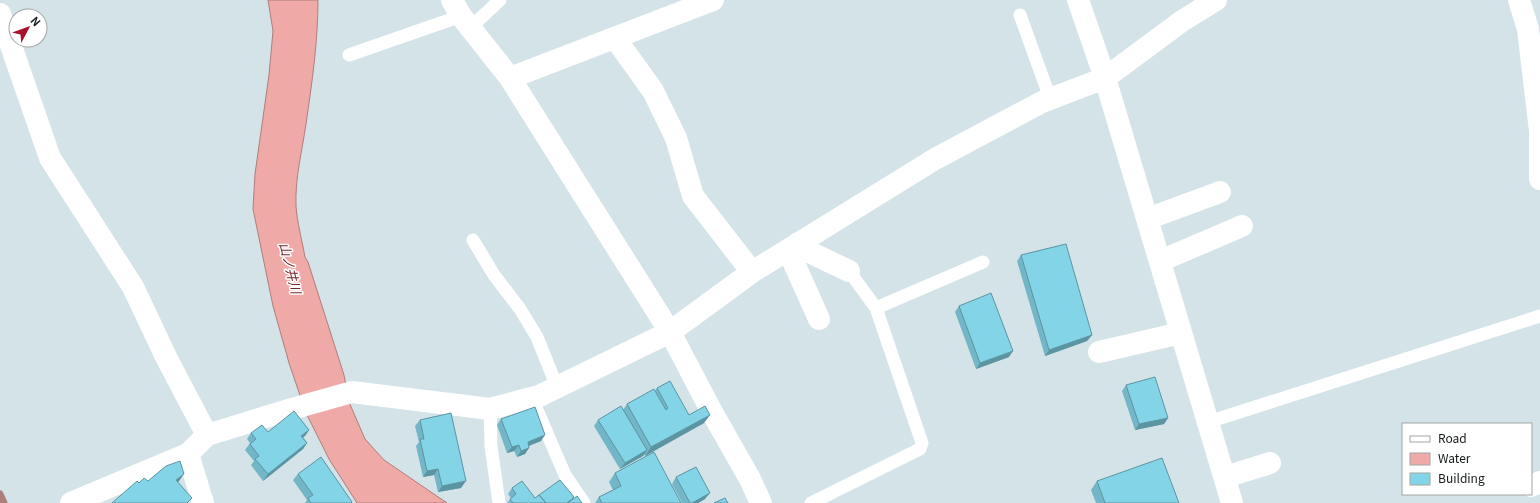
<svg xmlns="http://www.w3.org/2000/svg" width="1540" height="503" viewBox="0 0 1540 503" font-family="Georgia,'Noto Sans JP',serif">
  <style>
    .water { fill: #efa9a6; stroke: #ae7e7d }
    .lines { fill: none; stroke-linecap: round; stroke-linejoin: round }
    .stream { stroke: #ae7e7d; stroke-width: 7 }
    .service { stroke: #fff; stroke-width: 13 }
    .minor { stroke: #fff; stroke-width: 22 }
    .wall { fill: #72b6c8 }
    .shaded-wall { fill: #5c94a2 }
    .building { fill: #84d4e8; stroke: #5c94a2 }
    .labels { text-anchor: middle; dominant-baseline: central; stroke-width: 3; stroke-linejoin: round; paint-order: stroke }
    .water-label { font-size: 13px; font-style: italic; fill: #772629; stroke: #fff }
  </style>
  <rect width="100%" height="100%" fill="#d4e3e7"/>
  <path class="water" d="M268,0H318C318,41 312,83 306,124C302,152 295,177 296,206C297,222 302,240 305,257L308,262L344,375L349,402L365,439L384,460L447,503H357L329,459L306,413L289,363L273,306L253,209L255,174L269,75L273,31Z"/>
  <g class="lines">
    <path class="stream" d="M0,494L4,503"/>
    <path class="service" d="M1020,15L1050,98
      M470,28L500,0
      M349,55L461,16
      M473,240L494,275L520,309L537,337L557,387
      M876,308L983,262
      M532,398L565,475L584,503
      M490,409L491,446L499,503
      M1208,422L1540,316
      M811,503L920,449L922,443L876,308L849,271"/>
    <path class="minor" d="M452,0L461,16L510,78L670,332L713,414L750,479L761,503
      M1078,0L1105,78L1232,503
      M1519,0L1528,29L1540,131V179
      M0,14L50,158L133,287L167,359L207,435
      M615,38L653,91L676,138L693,196L752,272
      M510,78L713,0
      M1147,219L1220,192
      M798,243L803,249L849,271
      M788,250L819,319
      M1160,261L1242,226
      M1099,352L1181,333
      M188,454L203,503
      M1225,477L1270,463
      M1531,486L1540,482
      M71,503L188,454L207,435L295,408L352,392L490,409L539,396L670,332L752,272L935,159L1042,102L1105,78L1182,21L1216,0"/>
  </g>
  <path class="wall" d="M1021,255L1092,335L1087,341L1045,356L1017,261Z
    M959,306L1009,357L976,369L955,312Z
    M1126,385L1168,418L1164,424L1135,430L1122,391Z
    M657,388L689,415L704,423L645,456L644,454L643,456L620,469L594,426L598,420L623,410L627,404L655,391Z
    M501,419L541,441L529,446L525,454L517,457L514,451L507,453L497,425Z
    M420,420L461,488L438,492L434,475L423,477L416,446L419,442L415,426Z
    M309,430L305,436L303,437L307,443L303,449L263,481L251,465L254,461L245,450L250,443L247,439L251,433Z
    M615,473L681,503H595L599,497L613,490L609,482Z
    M298,474L352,502V503H305L307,500L293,480Z
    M676,477L705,499L698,503H682L672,484Z
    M1097,481L1179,503H1096L1091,490Z
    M512,488L535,498L572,500L582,503H507L511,498L508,494Z"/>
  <path class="shaded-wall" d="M1092,335L1087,341L1045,356L1049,350Z
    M1013,351L1009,357L976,369L980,363Z
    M710,415L704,423L645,456L651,447Z
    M1168,418L1164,424L1135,430L1139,424Z
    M309,430L305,436L297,442L301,436Z
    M545,435L541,441L523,448L528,442Z
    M307,443L303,449L263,481L268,474Z
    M519,445L514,451L507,453L512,447Z
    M529,448L525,454L517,457L521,451Z
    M647,450L643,456L620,469L625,463Z
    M438,469L434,475L423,477L427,471Z
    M184,474L177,484L176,480Z
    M466,481L461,488L438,492L442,486Z
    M710,493L705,499L698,503H692Z"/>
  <path class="building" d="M1066,244L1092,335L1049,350L1021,255Z
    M991,293L1013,351L980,363L959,306Z
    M1155,377L1168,418L1139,424L1126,385Z
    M670,381L689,415L705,406L710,415L651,447L627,404L654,389L666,410L668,408L657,388Z
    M621,406L647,450L625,463L598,420Z
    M535,407L545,435L528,442L529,448L521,451L519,445L512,447L501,419Z
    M294,411L309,430L301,436L307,443L268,474L255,459L259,456L250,444L256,439L251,433L262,425L268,432Z
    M451,413L466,481L442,486L438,469L427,471L420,439H424L420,420Z
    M654,452L681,503H602L599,497L621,486L615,473Z
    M321,457L352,502L351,503H311L308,498L313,495L298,474Z
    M1162,458L1179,503H1105L1097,481Z
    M180,461L184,474L176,480L192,498L187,503H112L137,481L139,483L144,478L148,481L166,466Z
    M696,467L710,493L692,503H690L676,477Z
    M560,480L574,497L567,503H546L539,495Z
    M522,481L535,498L539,495L546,503H513L510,499L516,494L512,488Z
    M577,496L582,503H568Z
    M725,498L728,503H714Z"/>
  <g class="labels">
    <g class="water-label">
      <text transform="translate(291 268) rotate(76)">山ノ井川</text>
    </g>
  </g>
  <rect x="1402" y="423" width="130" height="72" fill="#ffffff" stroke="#a1a4a4"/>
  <rect x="1410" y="436" width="20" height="6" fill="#ffffff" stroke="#a1a4a4"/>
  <text x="1438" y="443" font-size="12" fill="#151b1c">Road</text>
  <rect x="1410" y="453" width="20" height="12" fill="#efa9a6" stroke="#a1a4a4"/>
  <text x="1438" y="463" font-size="12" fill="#151b1c">Water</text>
  <rect x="1410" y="473" width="20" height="12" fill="#84d4e8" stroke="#a1a4a4"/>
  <text x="1438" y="483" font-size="12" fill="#151b1c">Building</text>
  <g transform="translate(28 28) rotate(49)"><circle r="19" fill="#ffffff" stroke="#a1a4a4"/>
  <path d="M0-3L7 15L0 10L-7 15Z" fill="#a81127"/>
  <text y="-6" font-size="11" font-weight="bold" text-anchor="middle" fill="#151b1c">N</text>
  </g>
</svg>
